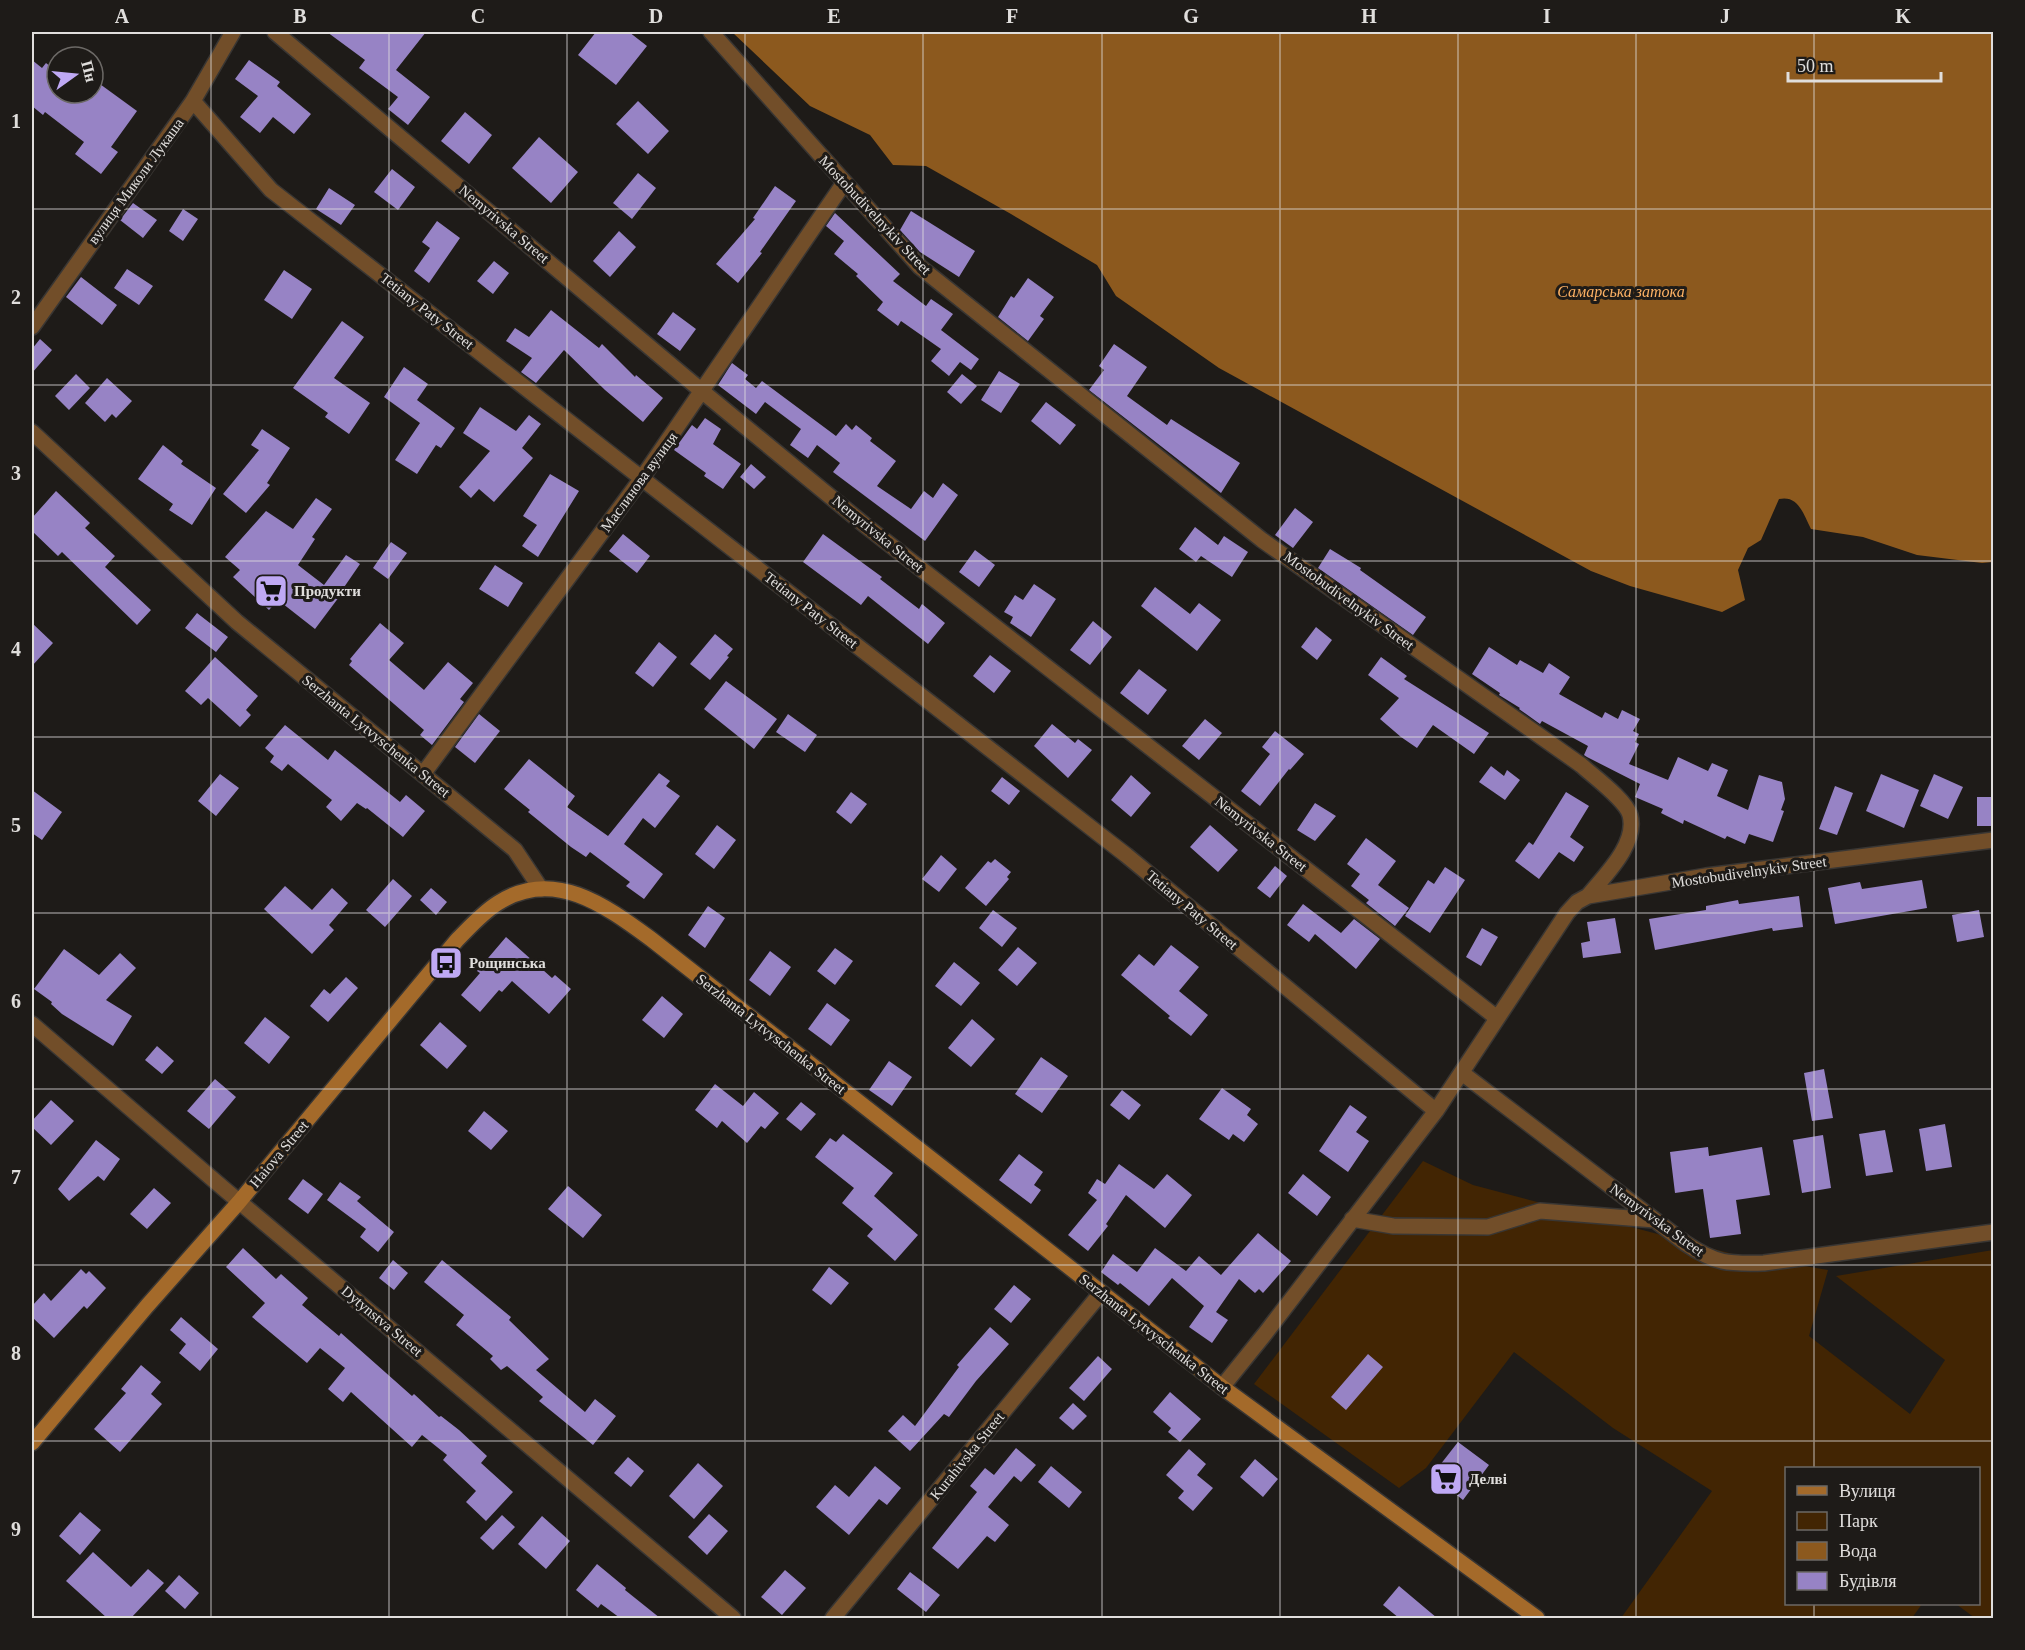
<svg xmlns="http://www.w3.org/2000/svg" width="2025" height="1650" viewBox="0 0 2025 1650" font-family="'Times New Roman',serif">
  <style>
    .green { fill: #422503 }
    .water { fill: #8c591e }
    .building { fill: #9783c5 }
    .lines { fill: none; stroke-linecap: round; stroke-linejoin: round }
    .minor-casing { stroke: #393633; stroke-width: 18 }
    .secondary-casing { stroke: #393633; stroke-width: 18 }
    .minor { stroke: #724e29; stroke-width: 15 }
    .secondary { stroke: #a46a2a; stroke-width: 15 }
    .grid { fill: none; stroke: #e0dedc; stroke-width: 1.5; stroke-opacity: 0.55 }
    .labels { text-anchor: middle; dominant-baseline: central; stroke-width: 6; stroke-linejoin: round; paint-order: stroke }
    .street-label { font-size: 15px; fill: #e0dedc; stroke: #1e1b18 }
    .poi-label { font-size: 15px; font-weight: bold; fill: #e0dedc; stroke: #1e1b18; text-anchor: start }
    .water-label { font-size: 16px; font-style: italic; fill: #fcb164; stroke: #1e1b18 }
    .neatline { fill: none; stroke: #e0dedc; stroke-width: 2 }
    .grid-label { font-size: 20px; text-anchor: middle; font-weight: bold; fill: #e0dedc }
  </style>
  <rect width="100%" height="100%" fill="#1e1b18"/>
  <path class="green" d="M1423,1161L1473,1185L1733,1254L1828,1270L1809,1336L1910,1414L1945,1360L1836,1276L1993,1250V1618H1975L1956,1604H1978V1468H1786V1604H1922L1912,1618H1621L1712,1491L1613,1428L1514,1352L1426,1468L1399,1488L1254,1384Z"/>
  <path class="water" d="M732,32H1993V562L1982,563L1917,555L1863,537L1811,529C1803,514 1799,495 1779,499L1761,540L1748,548L1738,570L1745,600L1722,612L1630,586L1591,571L1219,368L1116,296L1097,265L1011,214L926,166L893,165L870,135L810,106Z"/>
  <path class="building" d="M327,32H426L396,70L430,97L408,125L388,109L398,97L359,68L365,60Z
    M596,32H629L647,46L616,85L578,55Z
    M32,60L42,68L46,63L57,72V93H93V79L137,111L111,147L118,152L101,174L75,154L84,142L45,112L43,115L32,106Z
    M249,60L280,82L277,86L311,114L294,134L273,117L260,133L240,117L258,96L235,79Z
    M638,101L669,131L648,154L616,124Z
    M465,112L492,135L469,164L441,141Z
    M539,137L578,172L551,203L512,168Z
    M392,169L415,187L398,210L374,192Z
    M638,173L656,188L632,219L613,203Z
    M775,186L796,201L760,252L762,253L738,283L716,264L755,219L753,218Z
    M329,188L355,205L341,225L316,209Z
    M133,203L157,220L143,238L120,220Z
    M183,209L198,219L183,241L169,231Z
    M911,211L975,251L959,277L920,252L900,230Z
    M835,213L900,274L893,281L926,306L931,299L953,314L941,330L979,359L971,370L960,362L949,376L931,361L941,349L901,321L898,326L877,310L883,302L856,276L858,274L834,254L844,241L826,226Z
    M437,221L460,238L429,283L414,271L430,248L422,242Z
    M619,231L636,247L610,277L593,261Z
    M494,261L509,273L493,294L477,281Z
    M127,269L153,286L139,305L114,288Z
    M284,270L312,289L292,319L264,300Z
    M81,277L117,305L102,325L66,297Z
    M1028,278L1054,297L1040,316L1044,319L1028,341L998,317L1011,296L1014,298Z
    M551,310L599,348L602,344L635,377L636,375L663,398L643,422L605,390L564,350L536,383L521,372L532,358L506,341L515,328L529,337Z
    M673,312L696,329L680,351L657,334Z
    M342,321L364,337L334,378L370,403L349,434L325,417L328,413L293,388Z
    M40,339L52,350L32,373V349Z
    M1114,344L1147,367L1127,396L1167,425L1171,419L1240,463L1221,493L1089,390L1104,370L1099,366Z
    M732,363L748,375L745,379L756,388L762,381L836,436L846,424L852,430L856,425L872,438L870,441L896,461L877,486L911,509L924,491L933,498L943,483L958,495L925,541L833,472L840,463L817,445L808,458L790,445L801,429L765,402L756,414L718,385Z
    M404,367L428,384L417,400L455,428L441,448L436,445L417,474L395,460L420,423L384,397Z
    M999,371L1020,384L1001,413L981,400Z
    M76,374L90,388L69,410L55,396Z
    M962,374L977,386L961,404L947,392Z
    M107,378L132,401L116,418L112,414L105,422L85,403Z
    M1046,402L1076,425L1060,445L1031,421Z
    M480,407L516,431L529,415L541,424L522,448L533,458L494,502L479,489L471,498L459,487L490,451L463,433Z
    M705,418L721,429L713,444L741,464L723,489L704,476L706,473L674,450L692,425L697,429Z
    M262,429L290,448L267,483L270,485L246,513L223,494L259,450L251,445Z
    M163,445L183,461L181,464L216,488L192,525L169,510L173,504L138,479Z
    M751,464L766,477L754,489L740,477Z
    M550,474L579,491L538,557L522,546L537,525L523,516Z
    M56,491L90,523L85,528L115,556L105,567L151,610L137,625L62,552L58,556L32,531V518Z
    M316,498L332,509L312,537L315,539L298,565L324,585L346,555L360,564L338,596L339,597L315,629L278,600L269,610L233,577L240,570L225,557L266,511L293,529Z
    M1295,508L1313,522L1293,548L1275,535Z
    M1195,527L1218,545L1224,536L1248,552L1232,577L1201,556L1196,562L1179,549Z
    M623,534L650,556L637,573L609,551Z
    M823,534L882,577L880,579L919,609L922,604L945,623L928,644L868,596L861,605L803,562Z
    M391,542L407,553L388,579L373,568Z
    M1330,549L1361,568L1360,570L1426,617L1413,635L1318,568Z
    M975,550L995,565L979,587L959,572Z
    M495,565L523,583L508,607L479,589Z
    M1034,584L1056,599L1031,637L1010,623L1013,617L1004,612L1015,595L1023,600Z
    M1155,587L1190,614L1199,603L1221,620L1197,651L1141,606Z
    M197,613L228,637L216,652L185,628Z
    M1093,621L1112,637L1090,665L1070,650Z
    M32,623L53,643L32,666Z
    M380,623L404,643L389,660L424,690L448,662L473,683L460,699L464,702L432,745L420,735L424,730L349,665L352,661L350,659Z
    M1316,627L1332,640L1317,660L1301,647Z
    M715,634L733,649L727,656L729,657L710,680L690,664Z
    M659,642L677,657L653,687L635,673Z
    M1489,647L1517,665L1520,660L1543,673L1549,663L1570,677L1559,694L1602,718L1605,712L1618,719L1622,710L1640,719L1633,731L1639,734L1635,742L1639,744L1629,764L1668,780L1678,757L1708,771L1712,763L1728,770L1717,796L1748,810L1759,775L1782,782L1785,799L1781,810L1784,811L1773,842L1749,834L1745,844L1727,836L1725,839L1684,820L1683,824L1661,813L1663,809L1635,797L1640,784L1587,757L1584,755L1588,746L1542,721L1540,724L1519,709L1520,708L1499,695L1500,693L1472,674Z
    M990,655L1011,671L994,693L973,676Z
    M215,657L258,696L246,710L251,715L240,727L208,698L201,705L185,691Z
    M1381,657L1407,676L1404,679L1489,733L1474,754L1433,725L1417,748L1401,737L1380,719L1399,698L1368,675Z
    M1139,669L1167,690L1148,715L1120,693Z
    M726,681L777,719L754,749L704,709Z
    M479,714L500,731L475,763L455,747Z
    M788,714L817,735L805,752L776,732Z
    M1205,719L1222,733L1199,760L1182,746Z
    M1052,724L1075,743L1078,739L1092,750L1068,778L1034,746Z
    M285,725L328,760L335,750L400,802L406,795L425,811L403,837L367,808L366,809L357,803L341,821L326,807L332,800L288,764L282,771L270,762L274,756L265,748Z
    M1275,731L1304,754L1290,770L1289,769L1260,806L1241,791L1270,754L1262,747Z
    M529,759L575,796L567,807L608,836L659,773L670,781L666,786L680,796L655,828L643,818L624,844L663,874L644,899L626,886L630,882L590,852L586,857L571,847L528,812L530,810L504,789Z
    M1491,766L1504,776L1507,770L1520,780L1505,800L1479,782Z
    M220,774L239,788L216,816L198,801Z
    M1881,774L1919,790L1904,828L1866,811Z
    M1934,774L1963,787L1948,819L1920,806Z
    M1131,775L1151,793L1131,817L1111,800Z
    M1002,777L1020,791L1009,805L991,791Z
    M1835,786L1853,793L1837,835L1819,829Z
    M32,790L62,812L42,840L32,833Z
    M851,792L867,804L851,824L836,812Z
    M1566,792L1589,806L1570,837L1584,847L1574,862L1559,852L1539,879L1515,861L1529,842L1533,845Z
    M1977,797H1994V826H1977Z
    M1315,803L1336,816L1315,841L1297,830Z
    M717,825L736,840L714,869L695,854Z
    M1210,825L1238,850L1218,872L1190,847Z
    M1366,838L1396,861L1378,885L1409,908L1395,926L1366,903L1369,900L1351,886L1360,874L1347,864Z
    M941,855L957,869L939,892L922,879Z
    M995,859L1011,872L1007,877L1009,879L986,906L965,888L988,861L991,863Z
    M1275,866L1287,876L1270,898L1257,888Z
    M1445,867L1465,880L1430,933L1405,916L1428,880L1434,884Z
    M393,879L412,896L385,927L366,910Z
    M1922,880L1927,908L1835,924L1828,888L1860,882L1862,889Z
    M285,886L312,910L332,888L348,903L329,925L334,930L312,954L264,909Z
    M431,888L447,902L436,915L420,900Z
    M1799,896L1803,927L1773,931L1772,928L1655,950L1649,919L1706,910V906L1738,900L1739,904Z
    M1303,904L1341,933L1354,919L1380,939L1356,969L1315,934L1309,942L1287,925Z
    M708,906L725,918L705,948L688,935Z
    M993,910L1017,928L1002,947L979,928Z
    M1979,910L1984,937L1957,942L1952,915Z
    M1615,918L1621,953L1583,958L1581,943L1590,941L1587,922Z
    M1482,928L1498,937L1481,966L1466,957Z
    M506,937L552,978L555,975L571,989L549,1014L512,981L502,992L499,990L480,1012L461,995L480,973L477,971Z
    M1171,945L1199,967L1179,991L1208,1015L1191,1036L1168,1018L1170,1016L1121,975L1139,954L1154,966Z
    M1018,947L1037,963L1017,986L998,970Z
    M835,948L853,961L835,985L817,971Z
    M64,949L99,975L120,953L136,968L106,1000L132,1016L113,1046L62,1014L51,1004L52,1002L34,989Z
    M770,951L791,967L770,996L749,980Z
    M954,962L980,983L961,1006L935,986Z
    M346,977L358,988L328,1022L310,1006L324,989L330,994Z
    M662,996L683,1014L664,1038L642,1020Z
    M827,1003L850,1020L831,1046L808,1029Z
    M265,1017L290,1037L269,1064L244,1043Z
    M972,1019L995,1039L971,1067L948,1048Z
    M440,1022L467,1046L447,1069L420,1045Z
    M157,1046L174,1061L162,1074L145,1060Z
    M1041,1057L1068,1076L1042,1113L1015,1094Z
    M889,1061L912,1077L892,1106L869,1090Z
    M1824,1069L1833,1118L1812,1121L1804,1073Z
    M215,1079L236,1097L209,1129L187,1111Z
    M715,1084L743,1106L754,1092L779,1113L765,1129L761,1126L747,1143L722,1121L717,1128L695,1110Z
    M1222,1088L1251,1109L1247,1115L1258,1124L1244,1142L1233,1134L1229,1140L1199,1119Z
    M1122,1090L1141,1105L1129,1120L1110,1105Z
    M51,1100L74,1121L51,1145L32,1127V1121Z
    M801,1102L816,1114L801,1131L786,1119Z
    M1350,1105L1367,1117L1356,1132L1369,1141L1348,1172L1319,1151Z
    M484,1111L508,1131L491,1150L468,1131Z
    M1945,1124L1952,1167L1926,1171L1919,1129Z
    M1885,1130L1893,1172L1866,1176L1859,1134Z
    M843,1134L893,1173L874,1196L918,1235L895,1261L867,1236L873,1229L842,1203L854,1188L815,1157L830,1138L836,1142Z
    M1823,1135L1831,1188L1802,1193L1793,1140Z
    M96,1140L120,1159L104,1181L98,1176L69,1201L58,1189Z
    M1708,1147L1709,1156L1762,1147L1770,1195L1736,1200L1741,1234L1710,1238L1703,1189L1675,1193L1670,1152Z
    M1019,1154L1043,1172L1034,1185L1041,1190L1031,1204L999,1180Z
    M1119,1164L1154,1189L1167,1174L1192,1195L1165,1228L1126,1195L1106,1224L1108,1226L1088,1251L1068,1235L1097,1200L1088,1193L1097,1179L1105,1184Z
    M1303,1174L1331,1197L1317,1216L1288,1193Z
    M303,1179L323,1194L308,1214L288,1199Z
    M340,1182L361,1197L357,1201L394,1232L378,1252L360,1237L366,1229L327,1200Z
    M568,1186L602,1215L583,1238L548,1209Z
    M154,1188L171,1203L147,1229L130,1214Z
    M1258,1233L1291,1261L1263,1293L1259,1289L1255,1293L1239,1279L1216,1312L1228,1320L1212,1343L1189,1327L1204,1306L1172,1278L1149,1306L1120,1283L1118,1285L1101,1272L1113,1254L1137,1272L1155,1248L1186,1271L1199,1256L1221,1275Z
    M243,1248L276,1279L281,1274L308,1298L302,1305L339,1336L341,1333L412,1396L414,1394L439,1417L441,1416L459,1430L487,1456L481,1463L513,1492L486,1521L466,1502L476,1491L443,1460L447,1455L422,1435L412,1447L351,1392L343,1402L328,1389L345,1368L320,1348L307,1363L252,1317L265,1303L226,1267Z
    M393,1260L408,1273L394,1290L379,1278Z
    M442,1260L511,1317L509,1320L549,1359L536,1370L585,1412L595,1399L616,1416L593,1445L539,1401L543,1397L507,1366L501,1370L490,1359L493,1356L456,1325L464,1315L424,1282Z
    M829,1267L849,1283L831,1305L812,1290Z
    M81,1269L86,1274L89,1271L106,1288L87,1309L84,1306L54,1338L32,1317V1306L44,1293L51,1301Z
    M1014,1285L1031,1299L1011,1323L994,1309Z
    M181,1317L218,1349L200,1371L179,1353L186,1344L170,1330Z
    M990,1327L1009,1344L976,1381L949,1417L944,1414L910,1451L888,1431L903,1415L915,1426L959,1367L957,1365Z
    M1368,1354L1383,1367L1346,1410L1331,1397Z
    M1098,1356L1112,1369L1084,1401L1069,1388Z
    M141,1365L161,1382L151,1394L162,1404L120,1452L94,1429L126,1393L121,1389Z
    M1170,1392L1201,1419L1180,1442L1168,1432L1171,1428L1153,1412Z
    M1073,1403L1087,1416L1073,1430L1059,1418Z
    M1458,1442L1489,1465L1463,1500L1434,1477L1435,1475L1433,1474Z
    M1016,1448L1036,1465L1021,1482L1014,1476L988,1507L1009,1525L995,1542L987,1536L958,1569L932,1548L977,1492L970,1486L985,1468L994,1475Z
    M1189,1449L1206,1464L1197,1475L1213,1488L1193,1511L1178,1498L1184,1491L1166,1475Z
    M628,1457L644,1471L631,1487L614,1473Z
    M1255,1459L1278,1479L1263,1497L1240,1477Z
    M698,1463L723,1486L694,1519L669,1496Z
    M875,1466L901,1488L887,1505L879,1499L849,1535L816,1507L835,1485L849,1497Z
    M1051,1466L1082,1492L1069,1508L1038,1482Z
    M80,1512L101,1530L80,1555L59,1536Z
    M709,1514L728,1531L707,1555L688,1537Z
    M502,1515L515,1527L493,1550L480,1538Z
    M542,1516L570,1541L546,1569L518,1544Z
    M93,1552L131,1587L148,1569L164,1583L131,1618H107L66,1581Z
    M597,1564L626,1588L625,1590L660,1618H620L601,1604L598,1608L576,1590Z
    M785,1570L806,1588L782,1615L761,1597Z
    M910,1572L940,1595L926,1612L897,1589Z
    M179,1575L199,1593L185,1609L165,1591Z
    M1399,1586L1437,1618H1399L1383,1605Z"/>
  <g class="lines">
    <defs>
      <path id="minor" d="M275,32L703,392L866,526L1497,1018
        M711,32L920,267L1262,540L1581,765C1593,776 1626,800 1630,815C1638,844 1604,876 1588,896
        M193,101L271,190L1126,855L1436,1111
        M32,327L193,101L233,32
        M32,432L237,622L515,850L541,889
        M423,774L642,478L844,183
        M32,1024L223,1188L733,1618
        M1462,1073L1685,1243C1716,1264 1728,1264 1764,1263L1994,1232
        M1352,1219L1393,1226L1488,1227L1540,1211L1655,1220
        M1222,1387L1264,1335L1436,1111L1567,913L1577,902L1588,896L1706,876L1994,840
        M833,1618L1101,1293"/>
      <path id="secondary" d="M32,1443L147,1306L239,1202L457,940C470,927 482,913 498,903C554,867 606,906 651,939L1222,1387L1537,1618"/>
    </defs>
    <use href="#minor" class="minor-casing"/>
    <use href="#secondary" class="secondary-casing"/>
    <use href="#minor" class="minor"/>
    <use href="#secondary" class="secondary"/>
  </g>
  <path class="grid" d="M211,32V1618M389,32V1618M567,32V1618M745,32V1618M923,32V1618M1102,32V1618M1280,32V1618M1458,32V1618M1636,32V1618M1814,32V1468M32,209H1994M32,385H1994M32,561H1994M32,737H1994M32,913H1994M32,1089H1994M32,1265H1994M32,1441H1994M1814,1604V1618"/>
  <defs>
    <symbol id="supermarket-square" viewBox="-11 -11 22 22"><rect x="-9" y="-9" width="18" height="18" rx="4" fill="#bfa9f4" stroke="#1e1b18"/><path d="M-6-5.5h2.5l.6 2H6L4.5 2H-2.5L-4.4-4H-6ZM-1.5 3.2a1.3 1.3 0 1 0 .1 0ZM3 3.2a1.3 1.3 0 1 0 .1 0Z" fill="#111"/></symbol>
    <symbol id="bus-square" viewBox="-11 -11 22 22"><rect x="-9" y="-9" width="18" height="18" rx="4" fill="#bfa9f4" stroke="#1e1b18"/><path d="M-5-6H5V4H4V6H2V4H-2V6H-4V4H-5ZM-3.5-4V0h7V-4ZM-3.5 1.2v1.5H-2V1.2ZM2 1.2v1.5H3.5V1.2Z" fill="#111"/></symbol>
  </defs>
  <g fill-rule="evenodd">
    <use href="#supermarket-square" x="252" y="572" width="38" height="38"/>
    <use href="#bus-square" x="427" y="944" width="38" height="38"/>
    <use href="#supermarket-square" x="1427" y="1460" width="38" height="38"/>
  </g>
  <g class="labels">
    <g class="street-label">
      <text transform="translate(136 181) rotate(-54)">вулиця Миколи Лукаша</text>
      <text transform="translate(875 215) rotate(47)">Mostobudivelnykiv Street</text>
      <text transform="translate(504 224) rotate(40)">Nemyrivska Street</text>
      <text transform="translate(427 311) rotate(38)">Tetiany Paty Street</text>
      <text transform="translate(639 482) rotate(-54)">Маслинова вулиця</text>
      <text transform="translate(878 534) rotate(39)">Nemyrivska Street</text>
      <text transform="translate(1349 601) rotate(36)">Mostobudivelnykiv Street</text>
      <text transform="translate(811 610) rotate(38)">Tetiany Paty Street</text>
      <text transform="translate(376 736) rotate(39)">Serzhanta Lytvyschenka Street</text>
      <text transform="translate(1261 834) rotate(38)">Nemyrivska Street</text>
      <text transform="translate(1749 872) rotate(-8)">Mostobudivelnykiv Street</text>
      <text transform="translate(1192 910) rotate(40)">Tetiany Paty Street</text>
      <text transform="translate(771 1034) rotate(38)">Serzhanta Lytvyschenka Street</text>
      <text transform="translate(279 1154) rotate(-50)">Haiova Street</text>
      <text transform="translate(1657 1220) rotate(36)">Nemyrivska Street</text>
      <text transform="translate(382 1321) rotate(40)">Dytynstva Street</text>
      <text transform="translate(1154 1334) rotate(38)">Serzhanta Lytvyschenka Street</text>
      <text transform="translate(967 1456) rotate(-51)">Kurahivska Street</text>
    </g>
    <g class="poi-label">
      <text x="294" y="591">Продукти</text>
      <text x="469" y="963">Рощинська</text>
      <text x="1469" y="1479">Делві</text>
    </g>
    <g class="water-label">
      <text x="1621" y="291">Самарська затока</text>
    </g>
  </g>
  <rect width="2025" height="1650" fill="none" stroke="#1e1b18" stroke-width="66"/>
  <rect x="1785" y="1467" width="195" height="138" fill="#1e1b18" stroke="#6c6966" stroke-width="1.5"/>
  <rect x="1797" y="1486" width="30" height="9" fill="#a46a2a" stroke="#6c6966" stroke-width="1.5"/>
  <text x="1839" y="1497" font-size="18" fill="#e0dedc">Вулиця</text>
  <rect x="1797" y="1512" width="30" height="18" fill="#422503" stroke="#6c6966" stroke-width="1.5"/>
  <text x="1839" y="1527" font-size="18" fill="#e0dedc">Парк</text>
  <rect x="1797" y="1542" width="30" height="18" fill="#8c591e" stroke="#6c6966" stroke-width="1.5"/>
  <text x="1839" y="1557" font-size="18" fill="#e0dedc">Вода</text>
  <rect x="1797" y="1572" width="30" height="18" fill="#9783c5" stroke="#6c6966" stroke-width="1.5"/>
  <text x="1839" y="1587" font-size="18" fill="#e0dedc">Будівля</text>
  <g transform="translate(75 75) rotate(75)"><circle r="28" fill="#1e1b18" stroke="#6c6966" stroke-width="1.5"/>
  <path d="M0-4.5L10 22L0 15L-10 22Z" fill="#bfa9f4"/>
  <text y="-9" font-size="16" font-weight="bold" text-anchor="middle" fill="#e0dedc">Пн</text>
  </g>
  <path d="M1788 72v9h153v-9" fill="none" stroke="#e0dedc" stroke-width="3"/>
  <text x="1797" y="72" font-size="18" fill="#e0dedc" stroke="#1e1b18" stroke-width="4.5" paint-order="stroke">50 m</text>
  <rect x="33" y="33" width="1959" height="1584" class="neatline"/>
  <g class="grid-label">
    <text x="122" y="23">A</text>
    <text x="300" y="23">B</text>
    <text x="478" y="23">C</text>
    <text x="656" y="23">D</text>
    <text x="834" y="23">E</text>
    <text x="1012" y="23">F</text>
    <text x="1191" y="23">G</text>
    <text x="1369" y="23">H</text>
    <text x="1547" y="23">I</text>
    <text x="1725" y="23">J</text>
    <text x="1903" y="23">K</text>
    <text x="16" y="128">1</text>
    <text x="16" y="304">2</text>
    <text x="16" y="480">3</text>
    <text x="16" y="656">4</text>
    <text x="16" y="832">5</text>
    <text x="16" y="1008">6</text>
    <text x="16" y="1184">7</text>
    <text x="16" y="1360">8</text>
    <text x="16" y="1536">9</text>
  </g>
</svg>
